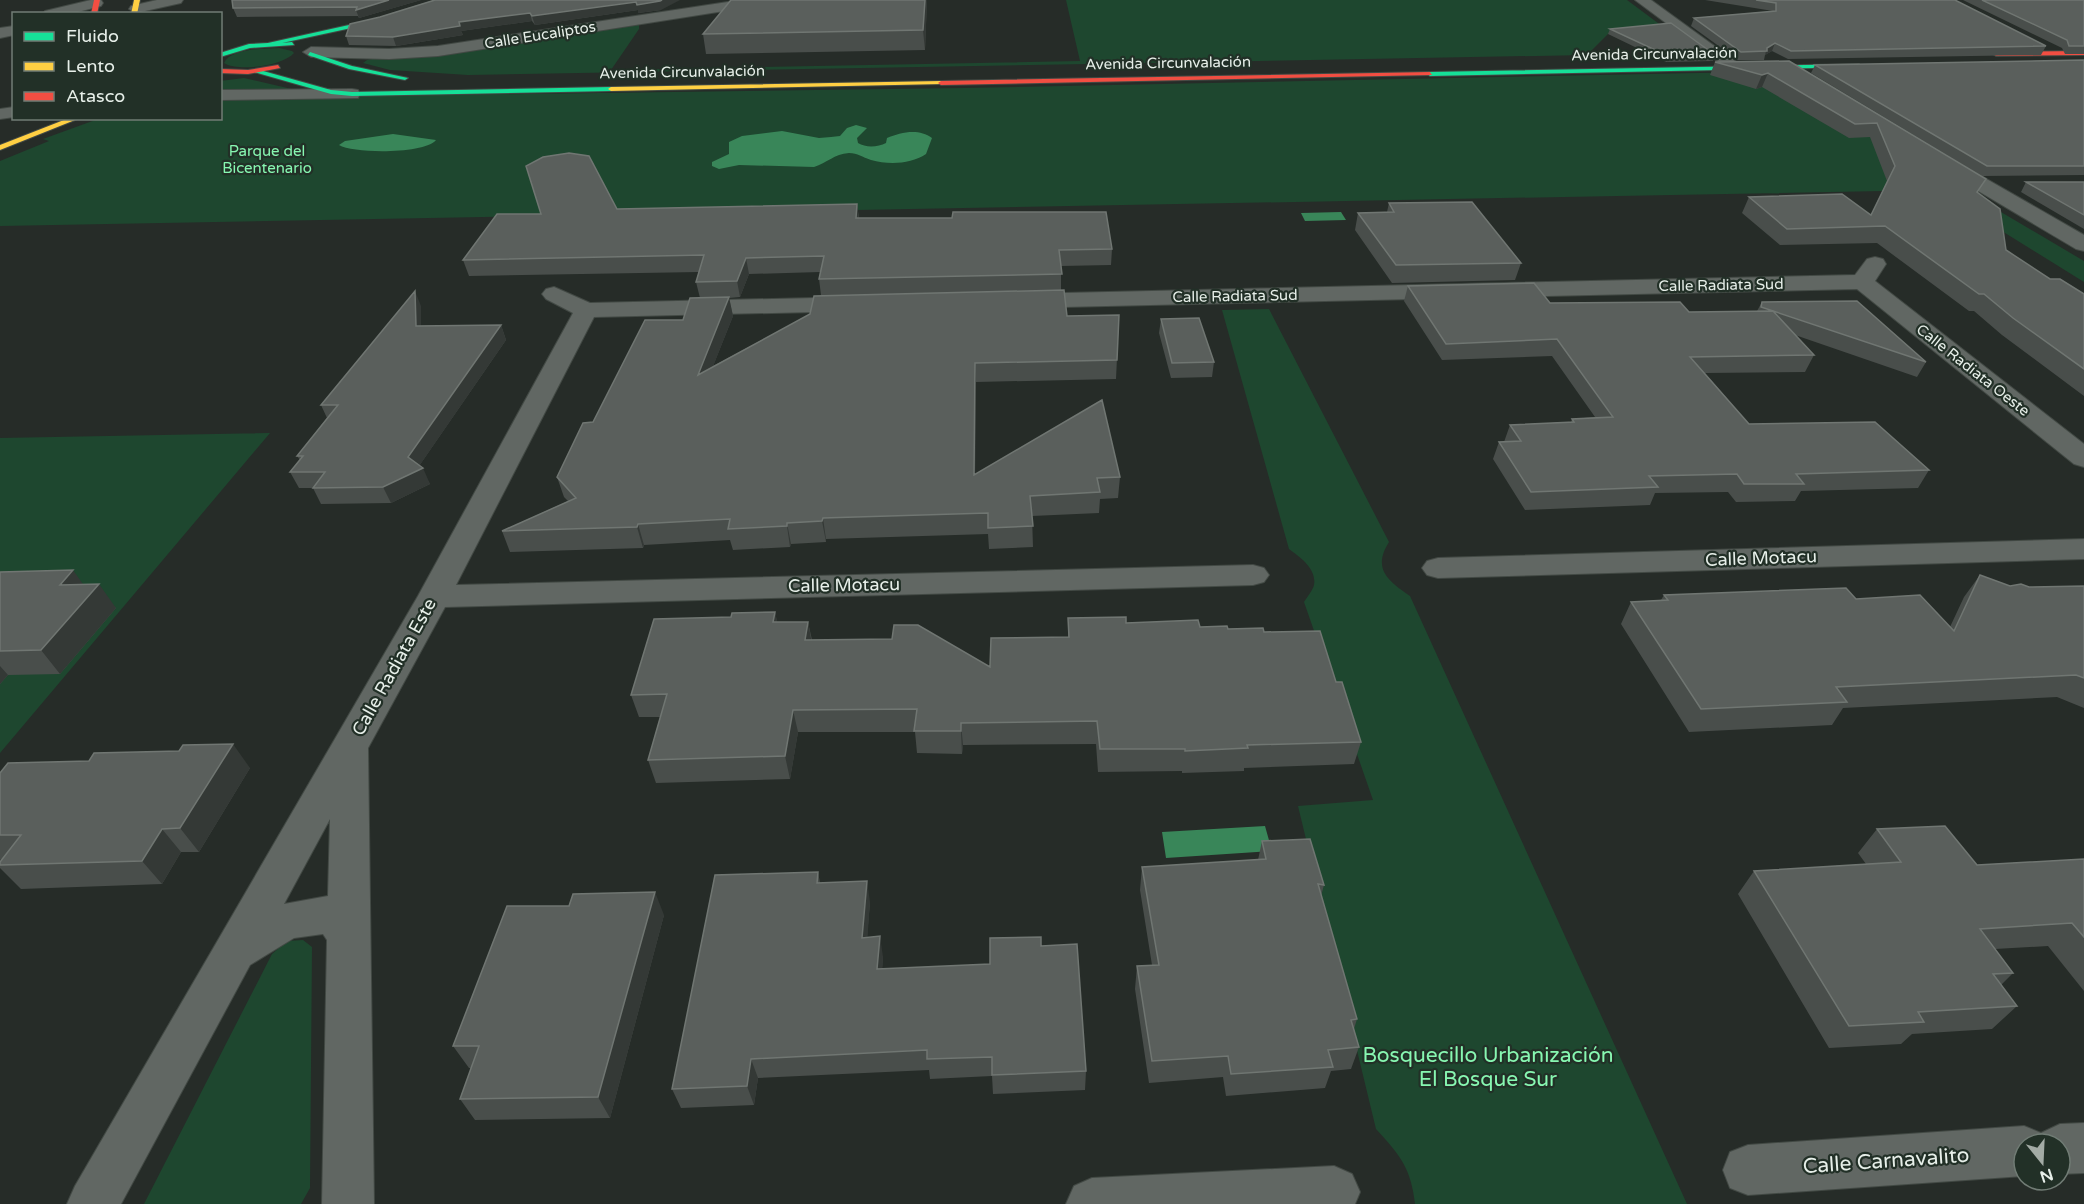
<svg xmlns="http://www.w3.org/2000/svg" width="2084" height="1204" viewBox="0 0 2084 1204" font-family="'Varela Round',sans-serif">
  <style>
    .green { fill: #1e472f }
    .water { fill: #398659 }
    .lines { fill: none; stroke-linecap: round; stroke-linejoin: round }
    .street-casing { stroke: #424944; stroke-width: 2 }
    .fast-casing { stroke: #424944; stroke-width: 2 }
    .slow-casing { stroke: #424944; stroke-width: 2 }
    .jam-casing { stroke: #424944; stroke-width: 2 }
    .street { fill: #616763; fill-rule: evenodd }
    .fast { fill: #16e098; fill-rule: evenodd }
    .slow { fill: #ffcf43; fill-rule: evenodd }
    .jam { fill: #f24e42; fill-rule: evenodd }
    .wall { fill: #494e4b; fill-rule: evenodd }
    .shaded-wall { fill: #343936 }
    .building { fill: #5a5f5c; stroke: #707672; stroke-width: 1.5 }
    .labels { text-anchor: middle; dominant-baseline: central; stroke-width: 4.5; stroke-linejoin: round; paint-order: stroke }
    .far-street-label { font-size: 15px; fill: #e7efe9; stroke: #223027 }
    .far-park-label { font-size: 15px; fill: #87f7b1; stroke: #223027 }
    .street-label { font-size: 18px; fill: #e7efe9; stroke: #223027 }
    .near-park-label { font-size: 21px; fill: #87f7b1; stroke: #223027 }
    .near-street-label { font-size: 21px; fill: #e7efe9; stroke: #223027 }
  </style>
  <rect width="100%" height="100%" fill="#262c28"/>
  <path class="green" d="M1066,0H1627L1666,29L1612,30L1587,55L468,75L390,70L363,63L367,60L377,58L639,24V29L611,70L1080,61Z
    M279,48L292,51L294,53C283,66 238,72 224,63C231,48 264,49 279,48Z
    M1749,72L1767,74L2084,261V282L1936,190L0,226V161L49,141L43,139L98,119L220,118L221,98L963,88Z
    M244,78L296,90L221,91L220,81Z
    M1269,309L1389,542C1372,569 1388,581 1410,596L1687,1204H1415C1411,1168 1400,1155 1376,1129L1298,806L1373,800L1304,602C1307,597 1313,590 1314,585C1317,569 1300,557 1289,549L1222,310Z
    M270,433L0,753V438Z
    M303,940L312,947L310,1188L301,1204H144L272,954L287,941Z"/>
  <path class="water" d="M856,125L867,128L857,138L858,143C866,148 878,147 886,143L887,138C901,132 919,128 932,138L926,154C911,164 889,165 871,160C862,157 858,153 849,153C834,154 827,163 814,167L739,165L719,169L712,166V162L729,154V142L742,136L782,131L819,138L831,137L840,136L847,128Z
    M393,134L436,140C425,154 354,154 339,145L345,141Z
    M1341,212L1346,220L1305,221L1301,213Z
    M1265,826L1272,851L1166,858L1162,832Z"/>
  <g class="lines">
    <defs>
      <path id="street" d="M91,0H101L103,3L101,6L70,14H43L45,11Z
        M157,0H183L181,3L136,13L129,9L131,6Z
        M741,0H775L768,4L438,56L389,59L311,57L303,52L311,47L389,49L438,46Z
        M1635,0H1651L1746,69L1744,72H1732Z
        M14,26V35L0,38V28Z
        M352,89L358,90L360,94L358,98L220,100V90Z
        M14,107V117L0,119V109Z
        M1943,156L1950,158L2084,235V251L2076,249L1936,166L1933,162L1936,158Z
        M1875,257L1883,259L1886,264L1875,281L2084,444V467L2074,464L1857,289L1019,308L1011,306L1007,301L1011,296L1019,294L1855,275L1867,259Z
        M554,287L590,303L857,297L865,299L869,304L865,309L857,311L594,317L456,585L1253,565L1264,568L1269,575L1264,582L1253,585L445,607L368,748L374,1204H322L327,940L323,934L294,938L250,965L121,1204H67L75,1186L418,596L573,313L546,299L542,294L546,289ZM330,819L328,896L284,904Z
        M2084,539V559L1438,578L1427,575L1422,568L1427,561L1438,558Z
        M2084,1123V1173L2060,1174V1144H2024V1176L1748,1195L1730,1188L1723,1170L1730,1152L1748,1145L2024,1126L2041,1133L2060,1124Z
        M1334,1166L1352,1174L1360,1192L1355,1204H1066L1074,1186L1092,1178Z"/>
      <path id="fast" d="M437,0H446L379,22L282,43L292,42L294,45L250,48L220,57V53L249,44L268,43L376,19Z
        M310,52L352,66L408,78L405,80L349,69L308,55Z
        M1859,64L1861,67L1430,76L1427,74L1430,72Z
        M256,69L331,90L352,92L611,87L614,89L611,91L352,96L331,94L254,72Z"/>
      <path id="slow" d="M134,0H140L137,14H131Z
        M941,81L943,84L611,91L608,89L611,87Z
        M69,118H80L0,150V145Z"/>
      <path id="jam" d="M94,0H100L97,14H91Z
        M2084,51V55L1996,56L1993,54L1996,52Z
        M278,65L280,68L248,74L220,73V69L248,70Z
        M1430,72L1432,75L941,85L938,83L941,81Z"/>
    </defs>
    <use href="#street" class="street-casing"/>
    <use href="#fast" class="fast-casing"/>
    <use href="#slow" class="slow-casing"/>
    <use href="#jam" class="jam-casing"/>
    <use href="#street" class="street"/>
    <use href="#fast" class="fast"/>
    <use href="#slow" class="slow"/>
    <use href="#jam" class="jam"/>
  </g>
  <path class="wall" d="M421,0L359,18L358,16L237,17L233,8Z
    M435,0L661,10L638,13V10L535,25L532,21L461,31L463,35L396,46L349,45L346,36L380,17Z
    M731,0H927L925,50L706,54L703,34Z
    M1705,0H1955L2046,46L2041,55L1788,59L1772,51L1765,55L1764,60H1738L1691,26L1694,18L1773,11Z
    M1963,0H2084V54H2065L2062,48Z
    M1610,29L1715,55L1713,61L1666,62L1608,34Z
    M2084,60V175L1982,176L1811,73L1815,65Z
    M1789,61L1978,193L2006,250L2050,279L2084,294V396L2002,335L1974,311H1969L1877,243L1780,245L1742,213L1749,197L1871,215L1887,181L1870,137L1849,138L1762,87L1756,89L1710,75L1715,62Z
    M2026,182H2084V229L2021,192Z
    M1389,203L1521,263L1515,280L1392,283L1355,230L1358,213L1387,212Z
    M857,204L859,218L1112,249L1111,265L1061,266V290L1067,316L1119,315L1116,379L976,382L975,474L1120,477L1118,498L1100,499L1099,513L1032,516L1033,547L989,549L988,534L826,539V542L791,544L790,547L733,550L730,540L644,545L643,548L510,552L502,531L568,501L564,497L557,477L593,422L683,320L700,298L696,282L699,272L469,276L463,260L541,214L617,209ZM820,272L819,279L821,295L810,314L713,366L733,316L729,298L740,297L749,274Z
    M1408,286L1550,303L1689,312L1757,311L1762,302L1926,362L1917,377L1795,335L1814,355L1805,372L1705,373L1749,424L1929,470L1918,488L1801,491L1795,501L1736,502L1728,492L1655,493L1650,505L1525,510L1493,459L1499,442H1504L1510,425L1571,422L1572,419L1595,417L1552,356L1442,360L1404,301Z
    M421,306V326L501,325L506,340L419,466L430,484L391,503L321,504L313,488H299L290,472L300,460L297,456L327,418L321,405Z
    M1161,319L1214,362L1212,377L1171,378L1159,333Z
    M0,572L83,584L116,608L60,674L8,675L0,684Z
    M1980,575L2010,586L2029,587L2084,586V708L2057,697L1843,708L1832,725L1689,732L1621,624L1631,602L1661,600L1664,595L1856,599L1950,627L1964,597Z
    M775,612L777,622H808L812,640L990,667L1068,637V618L1126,623L1200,627L1264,632L1336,682L1361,742L1354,764L1244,768V771L1182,773V771L1098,772L1096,744L963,745L962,754L917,753L915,732H798L790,779L656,783L648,760L660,717H639L631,695L731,617Z
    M179,751L250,768L199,852H181L162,884L21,889L0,868V862L2,859L0,860V773L89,761Z
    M1877,829L1977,865L2084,859V991L2048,946L1995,949L2013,973L2001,985L2017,1006L1992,1029L1912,1034L1901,1044L1829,1048L1738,894L1754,871L1866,864L1858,853Z
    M1262,841L1324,885L1321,896L1357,1019L1354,1029L1359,1047L1351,1069L1331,1071L1325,1088L1226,1096L1223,1077L1149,1083L1135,989L1137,966L1152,965L1140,890L1142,867L1258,860Z
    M818,872L820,883L870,902L867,937L883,957L882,969L990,964L1041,946L1086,1071L1085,1090L993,1094L992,1076L930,1079L929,1070L758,1078L754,1105L681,1108L672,1089Z
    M664,915L610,1118L475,1120L460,1099L471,1068H469L453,1046Z"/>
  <path class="shaded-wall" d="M389,0H421L359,18L356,10Z
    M662,0H680L661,10L638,13V10L535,25L532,16L636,2Z
    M925,0H927L925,50L923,30Z
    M530,13L532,21L461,31L463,35L396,46L393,37L459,22Z
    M1775,43L1772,51L1765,55L1767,48Z
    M1768,73L1762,87L1756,89L1762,75Z
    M857,204L859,220L856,218Z
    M746,258L749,274L740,297L737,281Z
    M415,291L421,306V341L416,326Z
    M729,297L733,316L702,394L698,375Z
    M501,325L506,340L415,472L423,468L430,484L391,503L383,487L408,457Z
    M975,363L976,382L975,496L974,475Z
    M823,518L826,539V542L822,521Z
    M787,523L791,544L790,547L787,526Z
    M638,524L644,545L643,548L637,527Z
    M73,570L90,594L60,585Z
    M99,584L116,608L60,674L41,650Z
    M775,612L780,634L773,622Z
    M808,622L812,644L805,640Z
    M0,666L8,675L0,684Z
    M793,710L798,732L790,779L785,756Z
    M961,723L963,745L962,754L961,731Z
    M233,744L250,768L199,852L180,828Z
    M162,829L181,852L162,884L142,861Z
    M867,881L870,902L866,958L862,938Z
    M655,892L664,915L610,1118L598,1097Z
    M880,936L883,957L881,990L877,969Z
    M751,1059L758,1078L754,1105L747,1086Z"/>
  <path class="building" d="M232,0H389L356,10L357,7L233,8Z
    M435,0H662L660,1L637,5L636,2L532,16L530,13L459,22L460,26L393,37L346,36L350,24L380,17Z
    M731,0H925L923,30L703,34Z
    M1756,0H1955L2046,46L1791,51L1775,43L1767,48V51L1741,52L1694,18L1776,11V3Z
    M1982,0H2084V46H2069L2067,40Z
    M1671,23L1715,55L1668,56L1610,29Z
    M2084,60V166H1987L1815,65Z
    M1789,61L1986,179L1977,192L2000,209L2006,250L2050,279H2060L2084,294V369L2013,318L1984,294H1979L1885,226L1787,229L1749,197L1842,194L1871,215L1895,166L1877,123L1855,124L1768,73L1762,75L1715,62Z
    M569,153L589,156L617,209L857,204L856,218H952L953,212H1106L1112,249L1059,250L1062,274L819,279L824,256L746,258L737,281L696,282L704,255L463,260L497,214H541L526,166L543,157Z
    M2026,182H2084V215Z
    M1472,202L1521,263L1396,265L1358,213L1394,212L1389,203Z
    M1534,283L1550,303L1680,302L1689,312L1773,311L1814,355L1690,357L1749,424L1875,422L1929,470L1796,474L1804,484H1744L1737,474L1649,476L1658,487L1531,492L1499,442L1521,441L1510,425L1574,422L1572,419L1613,417L1557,339L1446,344L1408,286Z
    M1064,290L1067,316L1119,315L1117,360L975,363L974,475L1102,400L1120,477L1097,478L1100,492L1030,496L1033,526L988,528V513L823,518L822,521L787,523V526L728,529L730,519L638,524L637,527L502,531L576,498L557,477L583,423L593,422L645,320H683L690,298L729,297L698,375L810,314L814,296Z
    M415,291L416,326L501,325L408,457L423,468L383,487L313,488L325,472H290L303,456H297L338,405H321Z
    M1857,301L1926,362L1761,307L1762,302Z
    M1199,318L1214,362L1172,363L1161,319Z
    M73,570L60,585L99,584L41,650L0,651V572Z
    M1980,575L2010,586L2021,584L2029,587L2084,586V678L2076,675L1836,687L1847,702L1701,709L1631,602L1668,600L1664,595L1846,588L1856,599L1920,595L1954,631Z
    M775,612L773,622H808L805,640L892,639L894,625H918L990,667L991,638L1069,637L1068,618L1126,617V623L1198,620L1200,627L1227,626L1228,629L1263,628L1264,632L1320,631L1336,682H1342L1361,742L1247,745L1248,748L1185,751V749H1100L1097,721L961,723V731H914L917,709L793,710L785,756L648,760L667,694L631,695L654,619L731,617L732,613Z
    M233,744L180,828L162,829L142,861L0,865V862L21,835H0V773L8,763L89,761L94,753L179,751L183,745Z
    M1945,826L1977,865L2084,859V937L2072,923L1980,929L2013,973L1993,974L2017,1006L1918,1012L1924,1022L1849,1026L1754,871L1901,862L1877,829Z
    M1310,839L1324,885L1318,884L1357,1019L1351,1020L1359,1047L1328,1050L1333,1067L1231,1074L1228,1056L1152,1061L1137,966L1159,965L1142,867L1266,859L1262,841Z
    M818,872L817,883L867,881L862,938L880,936L877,969L990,964V938L1041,937V946L1077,944L1086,1071L992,1075V1057L927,1059V1050L751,1059L747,1086L672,1089L715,875Z
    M655,892L598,1097L460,1099L479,1046H453L507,906H569L573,894Z"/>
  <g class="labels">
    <g class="far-street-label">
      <text transform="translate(540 35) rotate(-9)">Calle Eucaliptos</text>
      <text transform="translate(1654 54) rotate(-1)">Avenida Circunvalación</text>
      <text transform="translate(1168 63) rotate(-1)">Avenida Circunvalación</text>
      <text transform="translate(682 72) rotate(-1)">Avenida Circunvalación</text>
      <text transform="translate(1721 285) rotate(-1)">Calle Radiata Sud</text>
      <text transform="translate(1235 296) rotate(-1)">Calle Radiata Sud</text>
      <text transform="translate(1973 370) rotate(38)">Calle Radiata Oeste</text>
    </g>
    <g class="far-park-label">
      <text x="267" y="151">Parque del<tspan x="267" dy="17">Bicentenario</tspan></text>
    </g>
    <g class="street-label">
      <text transform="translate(1761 558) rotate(-2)">Calle Motacu</text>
      <text transform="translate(844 585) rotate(-1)">Calle Motacu</text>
      <text transform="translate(394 667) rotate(-61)">Calle Radiata Este</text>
    </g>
    <g class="near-park-label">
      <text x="1488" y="1055">Bosquecillo Urbanización<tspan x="1488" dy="24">El Bosque Sur</tspan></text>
    </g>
    <g class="near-street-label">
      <text transform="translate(1886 1161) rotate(-4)">Calle Carnavalito</text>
    </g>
  </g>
  <rect x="12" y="12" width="210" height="108" fill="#223027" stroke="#717c75" stroke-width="1.5"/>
  <rect x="24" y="32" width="30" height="9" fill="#16e098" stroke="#717c75" stroke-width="1.5"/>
  <text x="66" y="42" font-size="18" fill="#e7efe9">Fluido</text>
  <rect x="24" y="62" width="30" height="9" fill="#ffcf43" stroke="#717c75" stroke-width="1.5"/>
  <text x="66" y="72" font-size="18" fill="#e7efe9">Lento</text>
  <rect x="24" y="92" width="30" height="9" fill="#f24e42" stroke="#717c75" stroke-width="1.5"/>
  <text x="66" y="102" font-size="18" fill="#e7efe9">Atasco</text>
  <g transform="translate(2042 1162) rotate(162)"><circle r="28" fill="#223027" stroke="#717c75" stroke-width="1.5"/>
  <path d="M0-4.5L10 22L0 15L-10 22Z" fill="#a3aba5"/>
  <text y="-9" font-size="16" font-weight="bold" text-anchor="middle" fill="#e7efe9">N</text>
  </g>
</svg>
